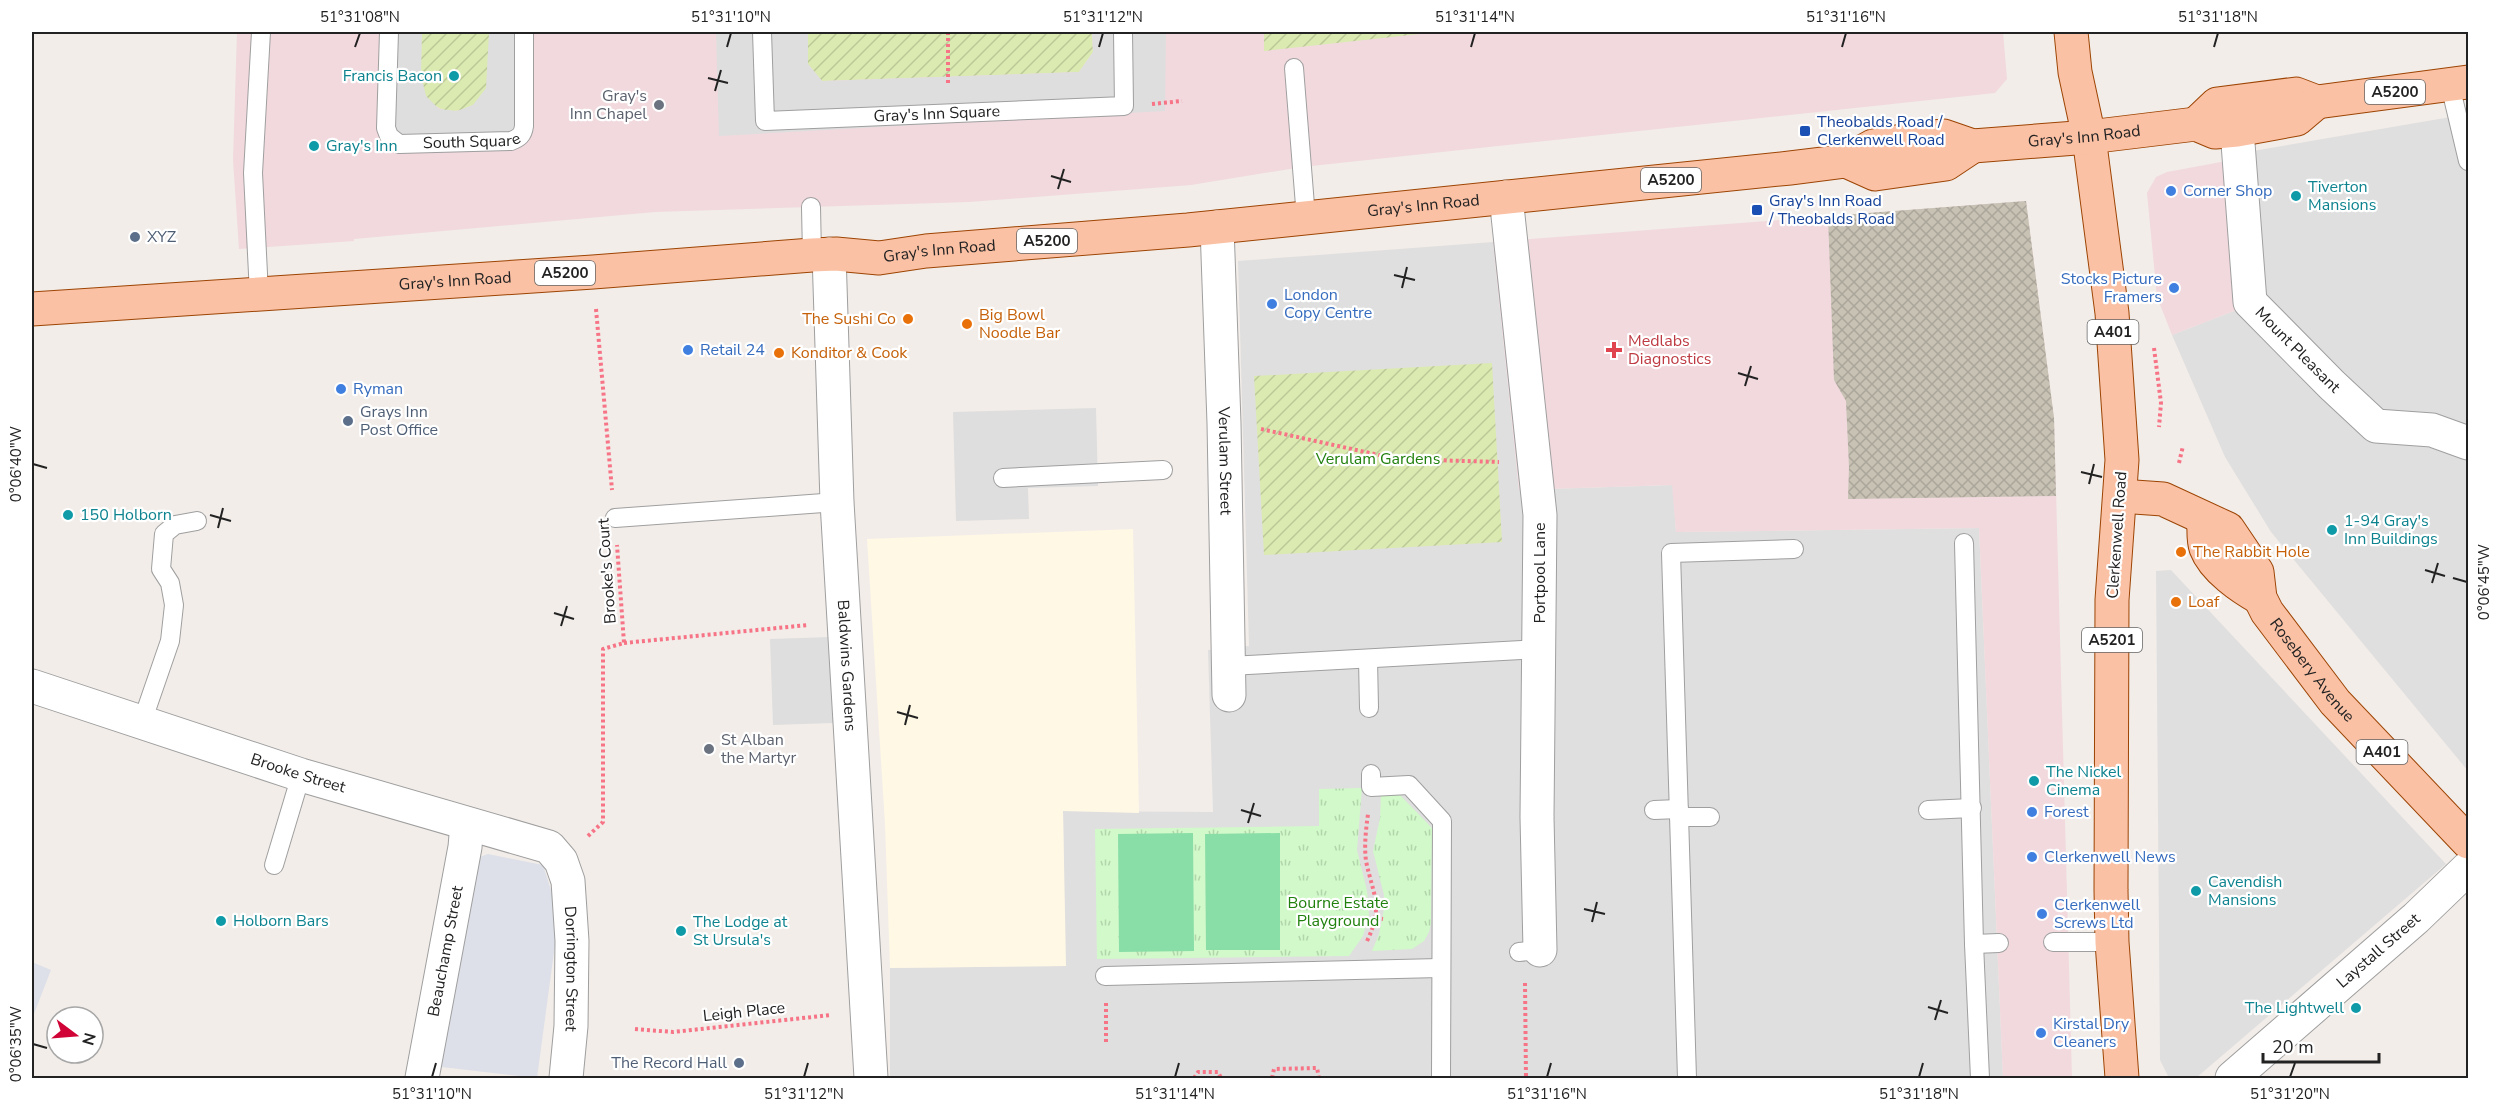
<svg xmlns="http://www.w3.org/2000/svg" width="2500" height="1110" viewBox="0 0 2500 1110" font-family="'Nunito Sans',sans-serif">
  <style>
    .residential { fill: #e0dfdf }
    .commercial { fill: #f1d9de }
    .education { fill: #fff8e5 }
    .construction { fill: url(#construction-cross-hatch) }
    .park { fill: url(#park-tufts) }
    .garden { fill: url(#garden-furrows) }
    .pitch { fill: #89dea8 }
    .parking { fill: #dedede }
    .plaza { fill: #dde0e8 }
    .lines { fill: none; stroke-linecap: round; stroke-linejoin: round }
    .lane-casing { stroke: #9f9f9f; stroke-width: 20 }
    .street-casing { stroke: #9f9f9f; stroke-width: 35 }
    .primary-casing { stroke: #9d4403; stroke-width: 35 }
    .path { stroke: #f77487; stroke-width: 4; stroke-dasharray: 3 3; stroke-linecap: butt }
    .lane { stroke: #fff; stroke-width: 18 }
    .street { stroke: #fff; stroke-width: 33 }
    .primary { stroke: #fac1a5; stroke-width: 33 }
    .ticks { fill: none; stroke: #222; stroke-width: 2 }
    .culture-dot { fill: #0f9aa8; stroke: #fff; stroke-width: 2 }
    .worship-dot { fill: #6b7280; stroke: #fff; stroke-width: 2 }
    .transit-dot { fill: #1a4fb4; stroke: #fff; stroke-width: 2 }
    .shop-dot { fill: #3f7fe0; stroke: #fff; stroke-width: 2 }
    .service-dot { fill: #5c6f8a; stroke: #fff; stroke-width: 2 }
    .food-dot { fill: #e8710a; stroke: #fff; stroke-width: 2 }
    .health-dot { fill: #e0444e; stroke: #fff; stroke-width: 2 }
    .labels { text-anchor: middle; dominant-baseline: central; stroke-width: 4.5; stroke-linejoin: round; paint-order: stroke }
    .shield { fill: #fff; stroke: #646464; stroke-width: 1.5 }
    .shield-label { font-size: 15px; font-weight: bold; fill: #222 }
    .culture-label { font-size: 16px; fill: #0d838f; stroke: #fff; text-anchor: start }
    .worship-label { font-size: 16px; fill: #5b616d; stroke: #fff; text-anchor: end }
    .street-label { font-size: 16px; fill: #222; stroke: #fff }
    .transit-label { font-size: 16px; fill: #164399; stroke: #fff; text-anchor: start }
    .shop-label { font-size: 16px; fill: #366cbe; stroke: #fff; text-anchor: start }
    .service-label { font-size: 16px; fill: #4e5e75; stroke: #fff; text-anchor: start }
    .food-label { font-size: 16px; fill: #c56008; stroke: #fff; text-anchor: start }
    .health-label { font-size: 16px; fill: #be3a42; stroke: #fff; text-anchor: start }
    .park-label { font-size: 16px; fill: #21810e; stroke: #fff }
    .neatline { fill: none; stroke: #222; stroke-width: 2 }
    .ticks-label { font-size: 15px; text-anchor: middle; fill: #222 }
  </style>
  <defs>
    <pattern id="construction-cross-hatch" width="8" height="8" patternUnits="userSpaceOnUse" patternTransform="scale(1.5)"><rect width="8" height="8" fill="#c7c2b4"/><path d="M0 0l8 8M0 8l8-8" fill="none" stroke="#aba69a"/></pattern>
    <pattern id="park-tufts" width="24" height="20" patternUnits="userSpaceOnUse" patternTransform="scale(1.5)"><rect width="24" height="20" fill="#d1f9c9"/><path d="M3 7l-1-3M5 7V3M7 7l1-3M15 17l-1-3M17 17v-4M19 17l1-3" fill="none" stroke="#b3d5ac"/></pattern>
    <pattern id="garden-furrows" width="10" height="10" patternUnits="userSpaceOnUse" patternTransform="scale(1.5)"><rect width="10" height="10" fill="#dbeab1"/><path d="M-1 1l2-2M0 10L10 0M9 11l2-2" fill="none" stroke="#bcc898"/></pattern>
  </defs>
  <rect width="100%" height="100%" fill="#f2ede9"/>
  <path class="residential" d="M2468,114V771L2271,532L2225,457L2172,335L2252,304L2247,152Z
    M1493,242L1519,490L1673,485L1676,532L1979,528L2003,1078H890V968L1065,966L1063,811L1213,812L1208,650L1249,646L1238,261Z
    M2171,570L2446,864L2196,1078H2169L2160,1060L2156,571Z"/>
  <path class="commercial" d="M237,32H2003L2007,79L1995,93L1302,167L1191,185L969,202L655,212L354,239V241L239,249L233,160Z
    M2243,158L2252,304L2172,335L2157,297L2147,193L2156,177L2167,172Z
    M2026,201L2054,418L2072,1078H2003L1979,528L1676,532L1672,485L1519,490L1493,242Z"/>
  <path class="education" d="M1133,529L1139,813L1063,811L1066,966L890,968L885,824L867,539Z"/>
  <path class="construction" d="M2026,201L2054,418L2056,496L1848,499L1849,467L1846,401L1834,380L1828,216Z"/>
  <path class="park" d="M1362,788L1357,850L1367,891L1369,915L1363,936L1349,956L1097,959L1095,829L1319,826V789Z
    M1381,794H1399L1432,828L1431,924L1429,932L1424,941L1412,949L1372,951L1379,934L1384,909V895L1373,851L1380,818Z"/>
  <path class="garden" d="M422,32H489C489,49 492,70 487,87C478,113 440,121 425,95C416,78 421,51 422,32Z
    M808,32H1092L1093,52L1079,72L822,81L808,64Z
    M1264,32H1438L1264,51Z
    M1492,363L1502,542L1264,555L1254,376Z"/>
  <path class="pitch" d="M1193,833L1194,951L1119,952L1118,834Z
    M1280,833V950H1206L1205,834Z"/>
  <path class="parking" d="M389,32H422L421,75L426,96L439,109L457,111L473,105L486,88L489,32H524L523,132L394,141Z
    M716,32H808V64L822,81L1079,72L1093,52L1092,32H1166L1165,111L719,136Z
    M1096,408L1098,486L1028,488L1029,519L956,521L953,412Z
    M831,637L833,723L773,725L770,639Z"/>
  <path class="plaza" d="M488,854L543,865L559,915L537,1078L433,1066L474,859Z
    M32,962L51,970L32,1019Z"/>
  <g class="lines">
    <defs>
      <g id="lane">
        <path id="s1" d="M389,32L386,128L389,136L399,144L511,141C519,138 523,135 524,126V32"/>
        <path id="s2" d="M762,32L765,121L1124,106L1123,32"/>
        <path d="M1294,68L1306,218"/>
        <path d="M2450,85L2468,161"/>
        <path d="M811,207L812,255"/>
        <path d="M259,294L253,173L261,32"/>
        <path d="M1003,478L1163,470"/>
        <path d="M615,518L837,502"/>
        <path d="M1964,543L1974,944L1980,1078"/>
        <path d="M1368,659L1369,708"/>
        <path d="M1229,666L1540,649"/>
        <path d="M142,722L170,641L174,605L170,583L161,569L164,534L175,525L197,521"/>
        <path d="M1371,774V787L1409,785L1442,821L1441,1078"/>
        <path d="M1654,810L1679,809"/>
        <path d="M1928,810L1972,808"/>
        <path d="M1679,817H1710"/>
        <path d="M274,865L301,775"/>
        <path d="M2053,942H2112"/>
        <path d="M1974,944L1999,943"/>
        <path d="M1519,952L1540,950"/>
        <path d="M1105,976L1440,968"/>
        <path d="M1687,1078L1671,553L1794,549"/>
      </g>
      <g id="street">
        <path id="s3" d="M2237,130L2250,302L2332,385L2376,426L2432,430L2468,443"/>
        <path d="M1506,197L1540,515L1537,817L1540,950"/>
        <path id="s4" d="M1217,227L1224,423L1229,695"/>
        <path id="s5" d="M829,254L837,502L871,1078"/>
        <path id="s6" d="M32,686L301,775L549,847L561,861L568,881L572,941L571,1026L566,1078"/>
        <path id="s7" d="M422,1078L465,847L467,824"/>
        <path id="s8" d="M2232,1078L2416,918L2468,868"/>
      </g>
      <g id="primary">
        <path d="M2071,32L2075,72L2089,137L2112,313L2122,460L2112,600L2111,890L2112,942L2122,1078"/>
        <path d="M2196,124L2217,104L2296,94L2317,102L2468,82"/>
        <path d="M1846,161L1875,174L1946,164L1973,146"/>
        <path id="s9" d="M32,309L593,272L812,255L836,254L879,258L926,251L1188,230L1790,168L1846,161L1873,146L1914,139L1944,136L1973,146L2089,137L2196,124L2215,132L2237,130L2297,119L2317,102"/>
        <path id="s10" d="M2120,496L2163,499L2228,529L2257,572L2260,598L2267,612L2335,702L2468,842"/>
        <path d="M2204,520C2204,528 2203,540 2206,548C2214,569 2242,588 2260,598"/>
      </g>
    </defs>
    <use href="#lane" class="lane-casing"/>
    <use href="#street" class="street-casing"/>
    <use href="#primary" class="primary-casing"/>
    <path class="path" d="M948,32V85
      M1152,104L1182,101
      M596,309L612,490
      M2154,348L2161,403L2159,427
      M1261,429L1397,459L1499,462
      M2179,463L2183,446
      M624,643L808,625
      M588,836L603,822V649L624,643L617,545
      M1376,918L1383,919
      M1367,941C1384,906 1373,895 1366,861C1364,845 1366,829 1368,814
      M1525,983L1526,1078
      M1106,1003V1044
      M635,1029L673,1032L831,1015
      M1194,1078L1198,1072H1218L1221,1078
      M1272,1078L1274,1069L1317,1068L1319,1078"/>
    <use href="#lane" class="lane"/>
    <use href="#street" class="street"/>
    <use href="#primary" class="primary"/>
  </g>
  <path class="ticks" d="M355,47L360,33M727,47L731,33M1099,47L1103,33M1471,47L1475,33M1842,47L1846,33M2214,47L2218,33M708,78L728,83M715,91L721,70M1051,176L1071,182M1058,189L1064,169M1394,275L1415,280M1402,288L1407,267M1738,373L1758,379M1745,386L1751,366M33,464L47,468M2081,472L2102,477M2089,484L2094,464M210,515L231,521M218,528L223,508M2425,570L2445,576M2453,578L2467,582M2432,583L2438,563M554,613L574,619M561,626L567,606M897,712L918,718M905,725L910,705M1241,810L1261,816M1248,823L1254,803M1584,909L1605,914M1592,922L1597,902M1928,1007L1948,1013M1935,1020L1941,1000M33,1044L47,1048M432,1077L436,1063M804,1077L808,1063M1175,1077L1179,1063M1547,1077L1551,1063M1919,1077L1923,1063M2290,1077L2295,1063"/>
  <g class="culture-dot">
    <circle cx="454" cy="76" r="6"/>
    <circle cx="314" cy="146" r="6"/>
    <circle cx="2296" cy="196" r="6"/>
    <circle cx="68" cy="515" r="6"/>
    <circle cx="2332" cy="530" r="6"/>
    <circle cx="2034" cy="781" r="6"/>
    <circle cx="2196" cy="891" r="6"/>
    <circle cx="221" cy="921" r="6"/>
    <circle cx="681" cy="931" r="6"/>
    <circle cx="2356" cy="1008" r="6"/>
  </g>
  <g class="worship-dot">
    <circle cx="659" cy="105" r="6"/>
    <circle cx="709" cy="749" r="6"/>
  </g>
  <g class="transit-dot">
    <rect x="1799" y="125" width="12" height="12" rx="3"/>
    <rect x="1751" y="204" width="12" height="12" rx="3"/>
  </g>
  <g class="shop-dot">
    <circle cx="2171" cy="191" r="6"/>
    <circle cx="2174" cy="288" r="6"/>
    <circle cx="1272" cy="304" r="6"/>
    <circle cx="688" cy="350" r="6"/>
    <circle cx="341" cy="389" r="6"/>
    <circle cx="2032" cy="812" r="6"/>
    <circle cx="2032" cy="857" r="6"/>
    <circle cx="2042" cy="914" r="6"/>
    <circle cx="2041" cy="1033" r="6"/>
  </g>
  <g class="service-dot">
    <circle cx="135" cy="237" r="6"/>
    <circle cx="348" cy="421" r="6"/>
    <circle cx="739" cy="1063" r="6"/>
  </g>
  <g class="food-dot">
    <circle cx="908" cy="319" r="6"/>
    <circle cx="967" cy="324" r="6"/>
    <circle cx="779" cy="353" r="6"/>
    <circle cx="2181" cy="552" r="6"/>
    <circle cx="2176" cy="602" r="6"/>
  </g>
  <path class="health-dot" d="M1611 341h6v6h6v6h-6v6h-6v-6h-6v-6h6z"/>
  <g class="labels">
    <g class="shield">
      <rect x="2365" y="80" width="60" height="24" rx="4.5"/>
      <rect x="1641" y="168" width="60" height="24" rx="4.5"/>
      <rect x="1017" y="229" width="60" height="24" rx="4.5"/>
      <rect x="535" y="261" width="60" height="24" rx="4.5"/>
      <rect x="2087.5" y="320" width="51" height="24" rx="4.5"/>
      <rect x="2082" y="628" width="60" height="24" rx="4.5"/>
      <rect x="2356.5" y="740" width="51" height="24" rx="4.5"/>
    </g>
    <g class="shield-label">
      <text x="2395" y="92">A5200</text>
      <text x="1671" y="180">A5200</text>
      <text x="1047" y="241">A5200</text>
      <text x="565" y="273">A5200</text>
      <text x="2113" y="332">A401</text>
      <text x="2112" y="640">A5201</text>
      <text x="2382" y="752">A401</text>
    </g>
    <g class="culture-label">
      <text x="442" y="76" text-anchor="end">Francis Bacon</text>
      <text x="326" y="146">Gray's Inn</text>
      <text x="2308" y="187">Tiverton<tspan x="2308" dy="18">Mansions</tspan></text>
      <text x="80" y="515">150 Holborn</text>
      <text x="2344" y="521">1-94 Gray's<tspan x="2344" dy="18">Inn Buildings</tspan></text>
      <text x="2046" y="772">The Nickel<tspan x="2046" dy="18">Cinema</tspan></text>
      <text x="2208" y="882">Cavendish<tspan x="2208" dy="18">Mansions</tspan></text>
      <text x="233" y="921">Holborn Bars</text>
      <text x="693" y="922">The Lodge at<tspan x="693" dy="18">St Ursula's</tspan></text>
      <text x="2344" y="1008" text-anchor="end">The Lightwell</text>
    </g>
    <g class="worship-label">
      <text x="647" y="96">Gray's<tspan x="647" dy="18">Inn Chapel</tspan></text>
      <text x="721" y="740" text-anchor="start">St Alban<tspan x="721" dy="18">the Martyr</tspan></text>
    </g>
    <g class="street-label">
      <text stroke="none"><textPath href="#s2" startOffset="261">Gray's Inn Square</textPath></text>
      <text stroke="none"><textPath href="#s9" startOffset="2066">Gray's Inn Road</textPath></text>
      <text stroke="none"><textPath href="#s1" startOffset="190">South Square</textPath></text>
      <text stroke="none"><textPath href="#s9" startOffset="1396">Gray's Inn Road</textPath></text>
      <text stroke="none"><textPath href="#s9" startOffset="910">Gray's Inn Road</textPath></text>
      <text stroke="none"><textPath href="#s9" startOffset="424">Gray's Inn Road</textPath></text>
      <text stroke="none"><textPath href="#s3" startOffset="240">Mount Pleasant</textPath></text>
      <text stroke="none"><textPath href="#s4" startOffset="234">Verulam Street</textPath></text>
      <text transform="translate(2117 535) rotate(-86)">Clerkenwell Road</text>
      <text transform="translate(607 571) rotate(-94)">Brooke's Court</text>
      <text transform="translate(1540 573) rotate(-90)">Portpool Lane</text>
      <text stroke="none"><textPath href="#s5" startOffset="412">Baldwins Gardens</textPath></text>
      <text stroke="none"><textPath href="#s10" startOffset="282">Rosebery Avenue</textPath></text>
      <text stroke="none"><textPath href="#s6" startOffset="280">Brooke Street</textPath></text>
      <text stroke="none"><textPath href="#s7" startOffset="129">Beauchamp Street</textPath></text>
      <text stroke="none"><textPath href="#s8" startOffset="194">Laystall Street</textPath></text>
      <text stroke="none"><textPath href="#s6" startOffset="669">Dorrington Street</textPath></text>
      <text transform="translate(744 1012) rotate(-6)">Leigh Place</text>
    </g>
    <g class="transit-label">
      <text x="1817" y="122">Theobalds Road /<tspan x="1817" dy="18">Clerkenwell Road</tspan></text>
      <text x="1769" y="201">Gray's Inn Road<tspan x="1769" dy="18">/ Theobalds Road</tspan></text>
    </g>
    <g class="shop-label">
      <text x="2183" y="191">Corner Shop</text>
      <text x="2162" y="279" text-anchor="end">Stocks Picture<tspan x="2162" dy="18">Framers</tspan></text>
      <text x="1284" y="295">London<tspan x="1284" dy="18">Copy Centre</tspan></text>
      <text x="700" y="350">Retail 24</text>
      <text x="353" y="389">Ryman</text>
      <text x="2044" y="812">Forest</text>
      <text x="2044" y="857">Clerkenwell News</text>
      <text x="2054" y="905">Clerkenwell<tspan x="2054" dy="18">Screws Ltd</tspan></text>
      <text x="2053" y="1024">Kirstal Dry<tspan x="2053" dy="18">Cleaners</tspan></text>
    </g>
    <g class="service-label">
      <text x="147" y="237">XYZ</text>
      <text x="360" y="412">Grays Inn<tspan x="360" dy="18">Post Office</tspan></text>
      <text x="727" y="1063" text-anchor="end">The Record Hall</text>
    </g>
    <g class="food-label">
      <text x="979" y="315">Big Bowl<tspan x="979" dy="18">Noodle Bar</tspan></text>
      <text x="896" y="319" text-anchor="end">The Sushi Co</text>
      <text x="791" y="353">Konditor &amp; Cook</text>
      <text x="2193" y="552">The Rabbit Hole</text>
      <text x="2188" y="602">Loaf</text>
    </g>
    <g class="health-label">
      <text x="1628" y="341">Medlabs<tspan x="1628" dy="18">Diagnostics</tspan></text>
    </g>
    <g class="park-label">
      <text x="1378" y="459">Verulam Gardens</text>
      <text x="1338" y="903">Bourne Estate<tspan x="1338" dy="18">Playground</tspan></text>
    </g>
  </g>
  <rect width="2500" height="1110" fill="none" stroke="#ffffff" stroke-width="66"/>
  <g transform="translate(75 1035) rotate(106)"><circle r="28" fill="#ffffff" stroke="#a7a7a7" stroke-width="1.5"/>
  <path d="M0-4.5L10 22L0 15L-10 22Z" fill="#d00436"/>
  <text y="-9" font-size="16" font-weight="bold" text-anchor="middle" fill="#222222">N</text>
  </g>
  <path d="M2263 1053v9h116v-9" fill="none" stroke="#222222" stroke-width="3"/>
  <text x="2272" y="1053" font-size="18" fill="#222222" stroke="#ffffff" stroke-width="4.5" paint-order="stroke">20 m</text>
  <rect x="33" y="33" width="2434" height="1044" class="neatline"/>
  <g class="ticks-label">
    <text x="360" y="22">51°31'08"N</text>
    <text x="731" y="22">51°31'10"N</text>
    <text x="1103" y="22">51°31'12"N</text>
    <text x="1475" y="22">51°31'14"N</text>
    <text x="1846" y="22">51°31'16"N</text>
    <text x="2218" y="22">51°31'18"N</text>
    <text transform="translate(16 464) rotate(-90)" y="5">0°06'40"W</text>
    <text transform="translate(2484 582) rotate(-90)" y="5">0°06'45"W</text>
    <text transform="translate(16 1044) rotate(-90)" y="5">0°06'35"W</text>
    <text x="432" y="1099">51°31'10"N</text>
    <text x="804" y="1099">51°31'12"N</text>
    <text x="1175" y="1099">51°31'14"N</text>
    <text x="1547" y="1099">51°31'16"N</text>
    <text x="1919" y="1099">51°31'18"N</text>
    <text x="2290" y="1099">51°31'20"N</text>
  </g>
</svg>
